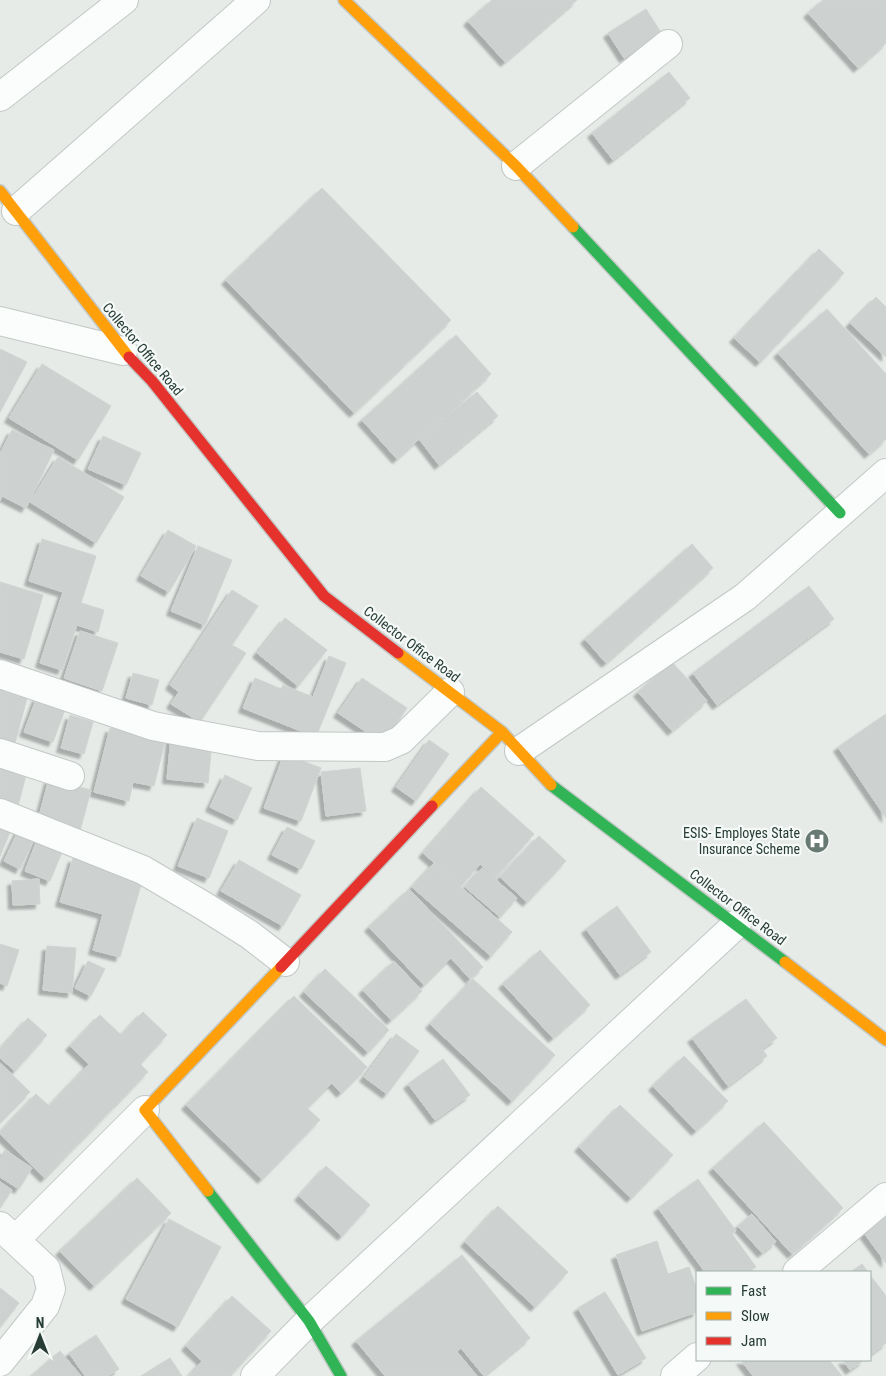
<svg xmlns="http://www.w3.org/2000/svg" width="886" height="1376" viewBox="0 0 886 1376" font-family="'Roboto Condensed',sans-serif">
  <style>
    .building { fill: #cdd2d0; stroke: #cfd4d1; filter: url(#shadow) }
    .lines { fill: none; stroke-linecap: round; stroke-linejoin: round }
    .street-casing { stroke: #c3c8c5; stroke-width: 30 }
    .fast-casing { stroke: #c2c8c5; stroke-width: 14 }
    .slow-casing { stroke: #c2c8c5; stroke-width: 14 }
    .jam-casing { stroke: #c2c8c5; stroke-width: 14 }
    .street { stroke: #fbfcfc; stroke-width: 28 }
    .fast { stroke: #30b455; stroke-width: 11 }
    .slow { stroke: #ff9f0a; stroke-width: 11 }
    .jam { stroke: #e5322d; stroke-width: 11 }
    .labels { text-anchor: middle; dominant-baseline: central; stroke-width: 4.5; stroke-linejoin: round; paint-order: stroke }
    .street-label { font-size: 14px; fill: #263c34; stroke: #f5f9f7 }
    .poi-label { font-size: 14px; fill: #263c34; stroke: #f5f9f7; text-anchor: end }
  </style>
  <defs>
    <filter id="shadow"><feDropShadow dx="-4.5" dy="4.5" stdDeviation="1" flood-color="#0004"/></filter>
  </defs>
  <rect width="100%" height="100%" fill="#e6ebe8"/>
  <path class="building" d="M492,0H577L505,62L468,21Z
    M823,0H886V43L858,68L808,13Z
    M646,9L662,34L624,58L608,33Z
    M669,72L690,98L613,160L592,133Z
    M322,188L451,320L354,413L226,280Z
    M819,249L844,273L760,362L734,338Z
    M876,297L886,307V357L850,323Z
    M827,309L886,374V439L869,454L778,353Z
    M456,335L491,374L397,459L362,420Z
    M0,349L27,362L0,412Z
    M42,364L111,406L78,460L9,418Z
    M477,392L498,416L439,465L419,439Z
    M12,430L54,450L26,508L2,496L0,501V454Z
    M103,436L141,453L126,485L88,469Z
    M58,457L124,497L96,543L30,502Z
    M168,530L196,546L169,592L141,576Z
    M42,539L96,556L81,603L104,610L98,632L77,625L62,670L40,663L63,592L29,581Z
    M692,544L713,568L606,663L585,639Z
    M198,546L232,560L205,625L171,611Z
    M0,582L43,595L24,659L0,652Z
    M809,586L834,619L717,705L693,673Z
    M232,590L258,606L232,645L246,653L200,722L171,704L179,692L170,685Z
    M285,618L327,650L298,686L257,653Z
    M80,631L118,643L102,691L64,678Z
    M329,656L346,663L316,737L243,708L255,678L281,689L283,685L313,697Z
    M672,662L707,701L672,731L638,692Z
    M133,673L159,680L152,705L126,698Z
    M362,678L407,708L383,743L338,713Z
    M0,682L6,684L4,692L27,698L15,743L0,739Z
    M37,697L66,707L53,742L24,732Z
    M886,714V818L838,747Z
    M70,715L93,722L84,754L61,748Z
    M110,728L165,741L154,786L133,782L129,801L94,792Z
    M171,738L212,742L208,783L167,779Z
    M429,740L449,754L416,801L396,787Z
    M284,754L321,768L301,821L264,808Z
    M0,765L27,771L17,810L0,806Z
    M360,768L366,811L326,816L321,772Z
    M225,775L252,788L237,820L210,807Z
    M49,779L91,790L80,831L38,820Z
    M481,787L534,834L495,878L480,864L461,886L423,853Z
    M197,818L228,831L209,878L178,866Z
    M0,820L13,825L0,856Z
    M20,827L36,834L20,869L4,861Z
    M287,827L315,841L301,869L272,855Z
    M39,835L65,845L50,881L25,871Z
    M539,836L566,861L527,902L500,877Z
    M73,858L143,878L120,957L93,950L103,914L60,902Z
    M239,860L301,895L283,926L221,891Z
    M434,863L512,932L491,956L412,887Z
    M482,868L517,898L500,917L465,887Z
    M39,879L40,904L13,905L12,881Z
    M409,889L483,967L470,979L451,958L424,985L369,927Z
    M617,906L651,952L620,975L586,929Z
    M0,944L19,950L7,986L0,983Z
    M47,946L76,948L72,993L43,990Z
    M540,950L590,1005L553,1038L503,984Z
    M88,961L105,969L91,996L75,988Z
    M394,961L422,991L391,1020L363,990Z
    M325,969L389,1030L368,1052L304,992Z
    M473,979L555,1055L512,1101L430,1024Z
    M294,996L367,1067L341,1093L332,1083L307,1108L320,1120L262,1179L186,1105Z
    M746,999L777,1038L762,1049L767,1056L728,1086L692,1038Z
    M143,1012L167,1035L140,1064L148,1072L45,1178L0,1134V1132L36,1094L49,1106L89,1064L70,1046L100,1015L121,1035Z
    M28,1018L47,1035L15,1071L0,1058V1049Z
    M396,1034L419,1051L387,1094L364,1077Z
    M684,1056L728,1101L696,1131L653,1086Z
    M443,1059L470,1095L435,1120L408,1084Z
    M0,1063L30,1092L0,1122Z
    M620,1105L673,1155L631,1198L579,1147Z
    M764,1122L843,1208L792,1254L713,1168Z
    M5,1150L32,1168L19,1189L0,1177V1158Z
    M326,1166L370,1205L342,1236L299,1196Z
    M137,1178L171,1213L94,1286L60,1251Z
    M698,1179L736,1231L732,1234L756,1267L748,1272H705L658,1208Z
    M0,1182L12,1190L0,1208Z
    M498,1206L568,1272L535,1307L465,1242Z
    M752,1214L776,1242L762,1253L738,1226Z
    M886,1217V1263L864,1233Z
    M169,1219L221,1247L178,1327L126,1299Z
    M657,1241L668,1274L689,1267L697,1290V1312L642,1331L616,1255Z
    M462,1255L530,1338L484,1376L461,1348L457,1352L477,1376H385L356,1341Z
    M862,1264L868,1272H851Z
    M870,1275L886,1296V1343L870,1355Z
    M0,1288L19,1303L1,1326L0,1325Z
    M605,1292L646,1358L618,1375L578,1308Z
    M232,1296L271,1331L230,1376H189L202,1361L186,1346Z
    M96,1335L119,1369L108,1376H85L69,1353Z
    M60,1351L81,1376H31Z
    M170,1358L182,1376H141Z
    M741,1360H829L842,1376H753Z
    M843,1360H864L850,1370Z"/>
  <g class="lines">
    <defs>
      <path id="street" d="M0,97L124,0
        M516,166L668,44
        M16,211L256,0
        M0,321L123,351
        M0,674L153,726L258,746L385,747L401,740L450,692
        M519,751L745,597L886,473
        M0,753L70,776
        M0,813L143,870L204,906L250,935L285,962
        M0,1226L46,1269L51,1289L45,1306L0,1362
        M15,1240L145,1110
        M797,1272L886,1197
        M255,1376L309,1321L737,924
        M675,1376L697,1357"/>
      <path id="fast" d="M573,227L840,513
        M551,785L785,962
        M208,1191L309,1321L341,1376"/>
      <path id="slow" d="M344,0L516,166L573,227
        M0,191L129,357
        M398,653L502,732L551,785
        M432,806L502,732
        M785,962L886,1040
        M208,1191L145,1110L281,967"/>
      <path id="jam" d="M129,357L152,381L324,596L398,653
        M281,967L432,806"/>
    </defs>
    <use href="#street" class="street-casing"/>
    <use href="#fast" class="fast-casing"/>
    <use href="#slow" class="slow-casing"/>
    <use href="#jam" class="jam-casing"/>
    <use href="#street" class="street"/>
    <use href="#fast" class="fast"/>
    <use href="#slow" class="slow"/>
    <use href="#jam" class="jam"/>
  </g>
  <defs>
    <symbol id="hospital-disc" viewBox="-11 -11 22 22"><circle r="9.5" fill="#697973" stroke="#f5f9f7"/><path d="M-5-5h3v3.5h4V-5h3V5h-3V1.5h-4V5h-3Z" fill="#fff"/></symbol>
  </defs>
  <g fill-rule="evenodd">
    <use href="#hospital-disc" x="803" y="827" width="28" height="28"/>
  </g>
  <g class="labels">
    <g class="street-label">
      <text transform="translate(143 349) rotate(50)">Collector Office Road</text>
      <text transform="translate(412 644) rotate(37)">Collector Office Road</text>
      <text transform="translate(738 907) rotate(37)">Collector Office Road</text>
    </g>
    <g class="poi-label">
      <text x="800" y="833">ESIS- Employes State<tspan x="800" dy="16">Insurance Scheme</tspan></text>
    </g>
  </g>
  <rect x="696" y="1271" width="175" height="90" fill="#f5f9f7" stroke="#a2ada9"/>
  <rect x="706" y="1287" width="25" height="8" fill="#30b455" stroke="#a2ada9"/>
  <text x="741" y="1296" font-size="15" fill="#263c34">Fast</text>
  <rect x="706" y="1312" width="25" height="8" fill="#ff9f0a" stroke="#a2ada9"/>
  <text x="741" y="1321" font-size="15" fill="#263c34">Slow</text>
  <rect x="706" y="1337" width="25" height="8" fill="#e5322d" stroke="#a2ada9"/>
  <text x="741" y="1346" font-size="15" fill="#263c34">Jam</text>
  <g transform="translate(40 1336)" stroke="#f5f9f7" stroke-width="4" paint-order="stroke">
  <path d="M0-4L9 19L0 12L-9 19Z" fill="#263c34"/>
  <text y="-8" font-size="14" font-weight="bold" text-anchor="middle" fill="#263c34">N</text>
  </g>
</svg>
